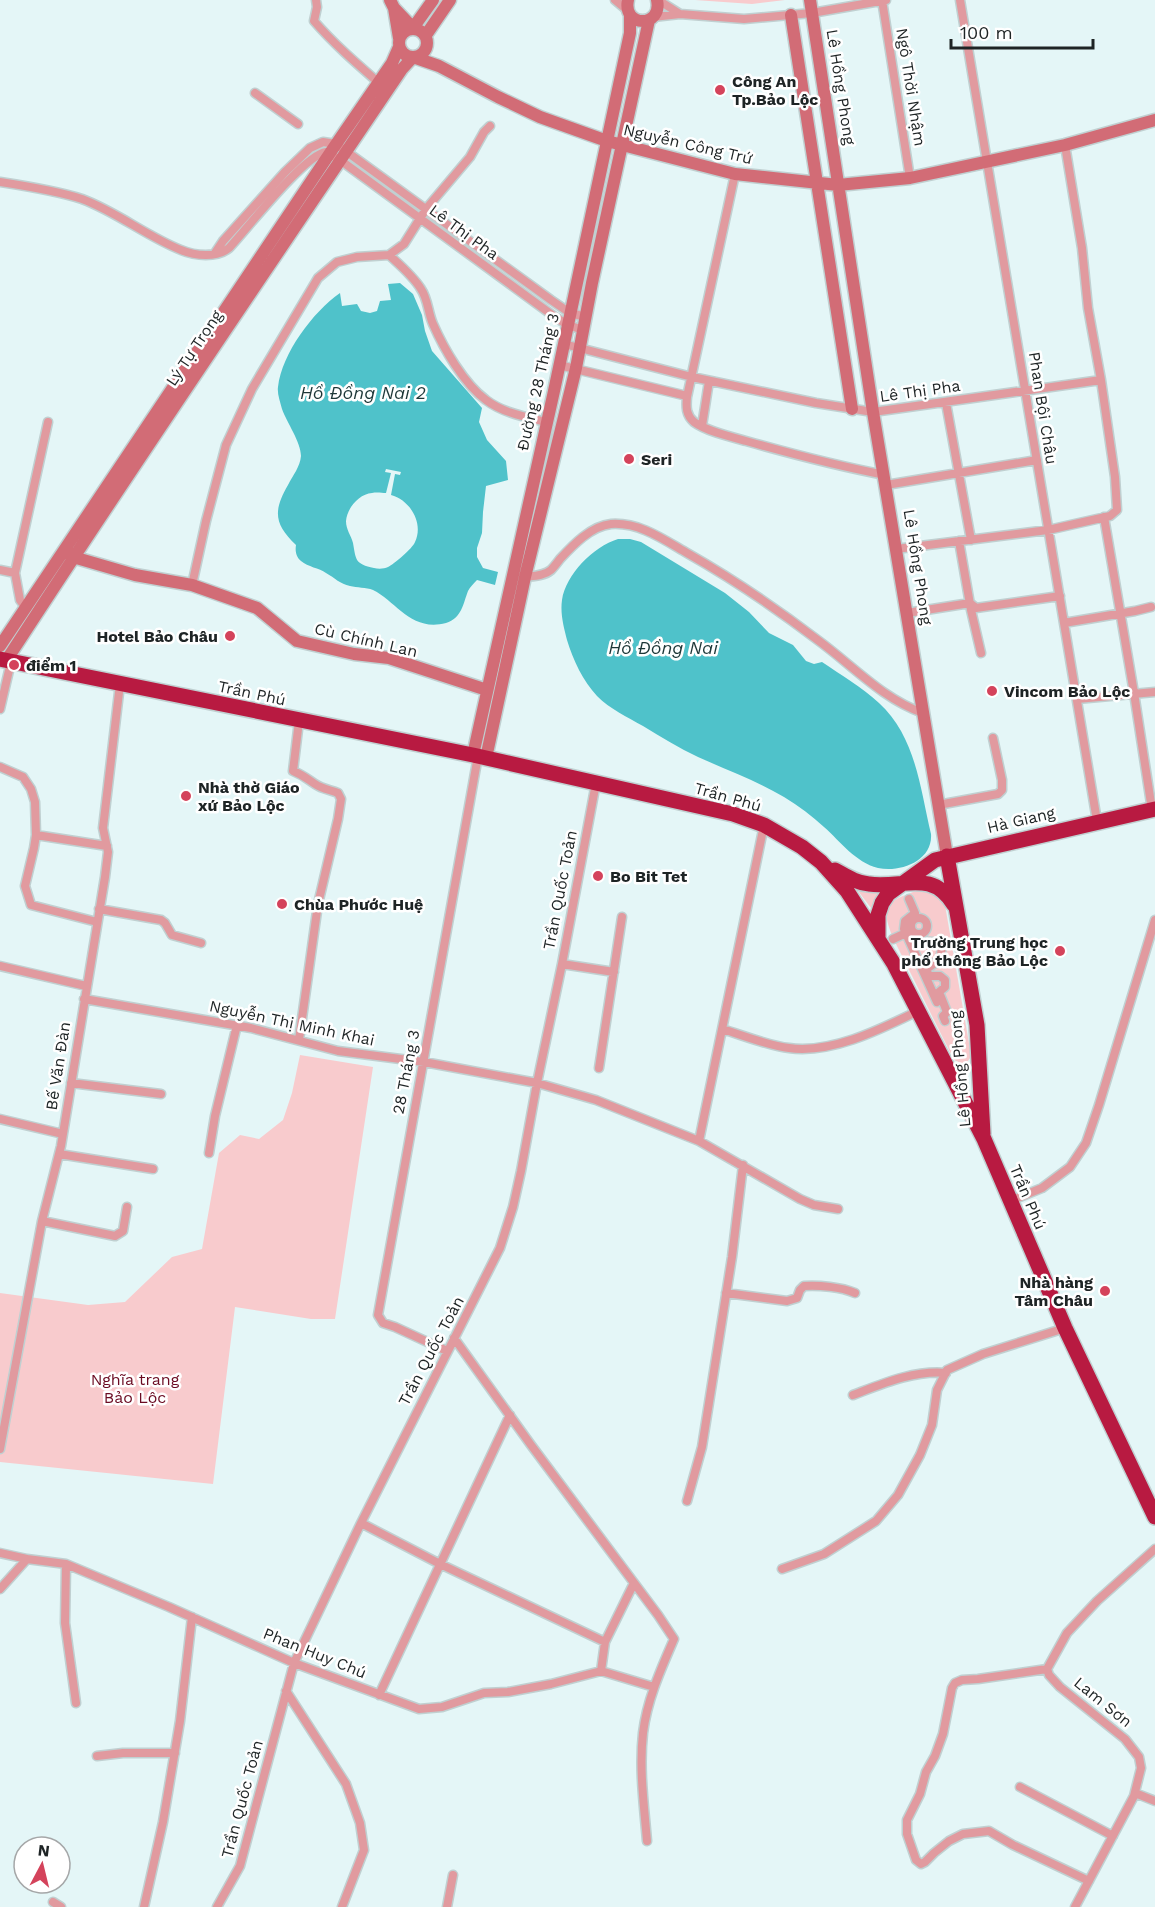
<svg xmlns="http://www.w3.org/2000/svg" width="1155" height="1907" viewBox="0 0 1155 1907" font-family="'Work Sans',sans-serif">
  <style>
    .green { fill: #f8cbcd }
    .water { fill: #4fc2ca; fill-rule: evenodd }
    .lines { fill: none; stroke-linecap: round; stroke-linejoin: round }
    .street-casing { stroke: #c0d0d1; stroke-width: 11 }
    .secondary-casing { stroke: #c0d0d1; stroke-width: 15 }
    .highway-casing { stroke: #c0d0d1; stroke-width: 18 }
    .street { stroke: #e19a9f; stroke-width: 8 }
    .secondary { stroke: #d26c76; stroke-width: 12 }
    .highway { stroke: #b81a41; stroke-width: 15 }
    .poi-dot { fill: #d4435b; stroke: #fff; stroke-width: 2 }
    .labels { text-anchor: middle; dominant-baseline: central; stroke-width: 5; stroke-linejoin: round; paint-order: stroke }
    .poi-label { font-size: 16px; font-weight: bold; fill: #1e2425; stroke: #fff; text-anchor: start }
    .street-label { font-size: 16px; fill: #1e2425; stroke: #fff }
    .park-label { font-size: 16px; fill: #6b0b22; stroke: #fff }
    .water-label { font-size: 18px; font-style: italic; fill: #1d3738; stroke: #fff }
  </style>
  <rect width="100%" height="100%" fill="#e4f6f7"/>
  <path class="green" d="M695,0H785L752,4Z
    M858,891L882,894L875,900L871,908Z
    M916,891C930,891 936,895 945,905L970,1049V1058L965,1065L954,1060L893,938C880,906 886,902 916,891Z
    M300,1055L373,1067L335,1319H311L235,1307L213,1484L0,1462V1293L88,1305L125,1302L172,1257L202,1249L219,1153L240,1135L259,1139L283,1120L292,1093Z"/>
  <path class="water" d="M400,283L413,294L422,315L425,331L432,351L482,408L479,422L487,440L506,461L508,480L486,486L483,512L482,533L477,548V557L483,568L498,572L495,585L477,580C474,583 470,587 468,591C463,604 462,618 446,623C411,632 397,602 373,590C366,587 357,588 350,586C340,584 335,578 326,573C319,568 308,567 301,561C296,557 295,551 296,545C274,524 273,511 288,485C293,475 300,467 301,456C301,442 287,423 282,409C280,402 277,393 278,387C282,353 313,312 340,293L342,306L357,304L361,311L370,313L377,311L380,301L391,300L388,284ZM386,469L401,472L400,475L395,474L391,495C410,500 424,523 415,542C413,548 393,565 388,567C384,569 378,569 374,568C355,564 356,560 353,543C351,535 346,530 346,521C347,508 359,494 372,493C377,492 382,493 386,493L391,473L385,472Z
    M618,539H630L641,542L725,593L749,612L769,633L793,645L806,661L814,664L822,662C841,675 862,687 879,703C916,737 920,788 931,834C933,861 900,873 878,868C855,862 841,842 824,827C812,816 799,806 784,797C757,781 727,770 698,757C679,748 661,737 643,726C627,717 610,709 597,696C583,681 573,660 567,640C564,628 560,614 562,600C566,574 593,547 618,539Z"/>
  <g class="lines">
    <defs>
      <path id="street" d="M316,0L317,7L314,21C334,44 356,63 379,83
        M615,0L627,10
        M658,0L680,14
        M882,0L910,178
        M960,0L1097,821
        M653,17L680,14L744,19L812,13L886,0
        M255,93L298,124
        M735,174L687,397C686,407 686,415 694,422C706,431 731,437 746,441C792,454 838,466 885,475
        M0,182C26,186 57,191 82,199C117,212 146,236 181,250C195,256 217,258 229,248C247,229 304,155 326,152L340,160L555,317L568,325L583,330
        M215,253L223,241L285,172L310,148L323,142L336,144L551,300L570,313L586,317
        M389,255C401,266 413,276 421,289C428,299 428,313 433,324C444,349 464,384 486,400C503,413 526,417 546,422
        M564,344L692,377L816,403L873,412L1101,380
        M559,365L687,396
        M946,403L971,540
        M702,426L709,381
        M886,485L1037,460
        M1104,517L1134,693L1152,810
        M959,541L971,610L981,653
        M896,549L1048,530L1110,516L1117,510L1115,477L1101,380L1088,308L1082,248L1065,145
        M0,570L15,573
        M525,577C534,576 544,576 551,570C554,567 557,563 560,559C573,545 591,526 611,524C639,522 663,539 687,553C733,579 777,609 819,641C853,666 883,699 923,713
        M192,585L206,521L226,445L252,389L318,278L337,262L357,257L389,255L404,244L426,209L470,157L484,132L490,126
        M26,608L20,600L15,573L48,422
        M907,613L970,603L976,608L1060,596
        M1064,623L1135,611L1151,607
        M1077,699L1155,692
        M0,709L11,662
        M0,767L23,777L31,789L35,802L36,835L34,848L25,886L31,905L97,922
        M938,805L998,794L1002,790V780L993,738
        M36,835L107,846
        M909,899L915,913L905,921L904,929L937,1002
        M99,909L161,920L165,923L172,935L201,943
        M911 926a8 8 0 1 1 16 0a8 8 0 1 1-16 0Z
        M893,939L906,933
        M912,946C926,940 949,937 939,960L928,968L926,973L931,976H940L945,980V987L939,992L947,1012L943,1016L945,1021
        M562,964L614,972
        M0,966L86,986
        M84,999L251,1028L338,1051L424,1062L537,1083L596,1100L699,1141L800,1199L814,1205L838,1209
        M722,1029C742,1035 769,1046 789,1048C832,1054 881,1029 918,1011
        M299,1040L318,904L338,819L341,799L338,793C331,790 322,789 315,784C306,778 303,775 293,771L299,721
        M599,1068L622,917
        M71,1083L161,1094
        M0,1119L63,1134
        M699,1141L764,825
        M209,1153L215,1116L237,1025
        M59,1154L153,1169
        M1010,1201L1042,1188L1070,1167L1086,1143L1099,1105L1155,920
        M42,1221L115,1236L123,1231L127,1207
        M726,1293L787,1301L797,1298L800,1290L804,1286C819,1285 841,1287 855,1293
        M454,1338L531,1445L658,1615L674,1639C661,1669 647,1700 643,1733C639,1769 644,1805 647,1841
        M447,1351L395,1327L383,1323L378,1315L478,756
        M853,1395C882,1384 914,1370 946,1373
        M0,1449L42,1221L61,1146L105,877L108,852L103,828L120,684
        M687,1501L702,1447L732,1257L743,1165
        M361,1523L440,1564L605,1642
        M0,1553L27,1559L0,1589
        M27,1559L66,1564L169,1607L294,1663L419,1709L442,1707L484,1693L508,1692L551,1684L601,1671
        M66,1564L65,1623L76,1703
        M782,1569L824,1554L876,1521L898,1495L920,1455L932,1425L937,1390L947,1370L983,1354L1065,1328
        M634,1583L605,1642L601,1671L654,1687
        M1047,1669L978,1679L962,1680L955,1683L952,1688L943,1734L935,1756L926,1772L920,1794L907,1820V1834L916,1860L921,1864L925,1862L934,1853L949,1841L963,1834L989,1831L1013,1845L1089,1881
        M286,1691L346,1784L360,1823L364,1850L342,1907
        M379,1695L510,1415
        M97,1756L123,1753H175
        M1020,1787L1113,1836
        M1135,1793L1155,1801
        M53,1902L61,1907
        M144,1907L163,1822L180,1721L192,1617
        M217,1907L240,1866L294,1663L361,1523L500,1248L513,1207L521,1171L537,1083L562,964L596,783
        M447,1907L453,1875
        M1075,1907L1134,1796L1141,1768L1139,1757L1125,1739L1060,1687L1049,1675L1047,1669L1067,1633L1097,1601L1155,1549"/>
      <path id="secondary" d="M390,0L394,8L399,38
        M628,0C622,28 663,28 657,0
        M810,0L873,412L947,856
        M394,8L413,28L433,0
        M791,15L852,409
        M399 43a14 14 0 1 1 28 0a14 14 0 1 1-28 0Z
        M426,35L450,0
        M68,553L73,557L135,575L192,585L257,608L297,641L354,654L389,658L487,690
        M0,646L330,153L392,63L399,47
        M6,661C135,462 269,266 402,69L413,57L439,66L498,97L540,117L607,141L735,174L838,185L910,178L1065,145L1155,120
        M473,755L554,391L630,33V15
        M486,758L525,577L576,368L592,283L649,20"/>
      <path id="highway" d="M0,659L473,755L733,814L764,825L802,847L821,862L847,891L894,964L984,1139L1065,1328L1155,1517
        M947,856L977,1025L983,1134
        M835,870C846,876 856,883 869,884C902,889 932,868 954,905
        M878,937V915L882,903L888,894L935,860L1155,809"/>
    </defs>
    <use href="#street" class="street-casing"/>
    <use href="#secondary" class="secondary-casing"/>
    <use href="#highway" class="highway-casing"/>
    <use href="#street" class="street"/>
    <use href="#secondary" class="secondary"/>
    <use href="#highway" class="highway"/>
  </g>
  <g class="poi-dot">
    <circle cx="720" cy="90" r="6"/>
    <circle cx="629" cy="459" r="6"/>
    <circle cx="230" cy="636" r="6"/>
    <circle cx="14" cy="665" r="6"/>
    <circle cx="992" cy="691" r="6"/>
    <circle cx="186" cy="796" r="6"/>
    <circle cx="598" cy="876" r="6"/>
    <circle cx="282" cy="904" r="6"/>
    <circle cx="1060" cy="951" r="6"/>
    <circle cx="1105" cy="1291" r="6"/>
  </g>
  <g class="labels">
    <g class="poi-label">
      <text x="732" y="81">Công An<tspan x="732" dy="18">Tp.Bảo Lộc</tspan></text>
      <text x="641" y="459">Seri</text>
      <text x="218" y="636" text-anchor="end">Hotel Bảo Châu</text>
      <text x="26" y="665">điểm 1</text>
      <text x="1004" y="691">Vincom Bảo Lộc</text>
      <text x="198" y="787">Nhà thờ Giáo<tspan x="198" dy="18">xứ Bảo Lộc</tspan></text>
      <text x="610" y="876">Bo Bit Tet</text>
      <text x="294" y="904">Chùa Phước Huệ</text>
      <text x="1048" y="942" text-anchor="end">Trường Trung học<tspan x="1048" dy="18">phổ thông Bảo Lộc</tspan></text>
      <text x="1093" y="1282" text-anchor="end">Nhà hàng<tspan x="1093" dy="18">Tâm Châu</tspan></text>
    </g>
    <g class="street-label">
      <text transform="translate(841 87) rotate(81)">Lê Hồng Phong</text>
      <text transform="translate(911 87) rotate(81)">Ngô Thời Nhậm</text>
      <text transform="translate(688 144) rotate(13)">Nguyễn Công Trứ</text>
      <text transform="translate(464 232) rotate(36)">Lê Thị Pha</text>
      <text transform="translate(194 348) rotate(-56)">Lý Tự Trọng</text>
      <text transform="translate(538 382) rotate(-77)">Đường 28 Tháng 3</text>
      <text transform="translate(920 391) rotate(-8)">Lê Thị Pha</text>
      <text transform="translate(1043 408) rotate(81)">Phan Bội Châu</text>
      <text transform="translate(918 567) rotate(81)">Lê Hồng Phong</text>
      <text transform="translate(366 640) rotate(13)">Cù Chính Lan</text>
      <text transform="translate(252 693) rotate(12)">Trần Phú</text>
      <text transform="translate(728 797) rotate(16)">Trần Phú</text>
      <text transform="translate(1021 820) rotate(-13)">Hà Giang</text>
      <text transform="translate(560 890) rotate(-79)">Trần Quốc Toản</text>
      <text transform="translate(292 1023) rotate(12)">Nguyễn Thị Minh Khai</text>
      <text transform="translate(58 1066) rotate(-81)">Bế Văn Đàn</text>
      <text transform="translate(960 1069) rotate(-95)">Lê Hồng Phong</text>
      <text transform="translate(406 1072) rotate(-79)">28 Tháng 3</text>
      <text transform="translate(1028 1197) rotate(67)">Trần Phú</text>
      <text transform="translate(431 1351) rotate(-62)">Trần Quốc Toản</text>
      <text transform="translate(315 1653) rotate(22)">Phan Huy Chú</text>
      <text transform="translate(1103 1702) rotate(39)">Lam Sơn</text>
      <text transform="translate(242 1799) rotate(-75)">Trần Quốc Toản</text>
    </g>
    <g class="park-label">
      <text x="135" y="1379">Nghĩa trang<tspan x="135" dy="18">Bảo Lộc</tspan></text>
    </g>
    <g class="water-label">
      <text x="363" y="392">Hồ Đồng Nai 2</text>
      <text x="663" y="647">Hồ Đồng Nai</text>
    </g>
  </g>
  <g transform="translate(42 1865) rotate(7)"><circle r="28" fill="#ffffff" stroke="#a5a7a8" stroke-width="1.5"/>
  <path d="M0-4.5L10 22L0 15L-10 22Z" fill="#d4435b"/>
  <text y="-9" font-size="16" font-weight="bold" text-anchor="middle" fill="#1e2425">N</text>
  </g>
  <path d="M951 39v9h142v-9" fill="none" stroke="#1e2425" stroke-width="3"/>
  <text x="960" y="39" font-size="18" fill="#1e2425" stroke="#ffffff" stroke-width="4.5" paint-order="stroke">100 m</text>
</svg>
